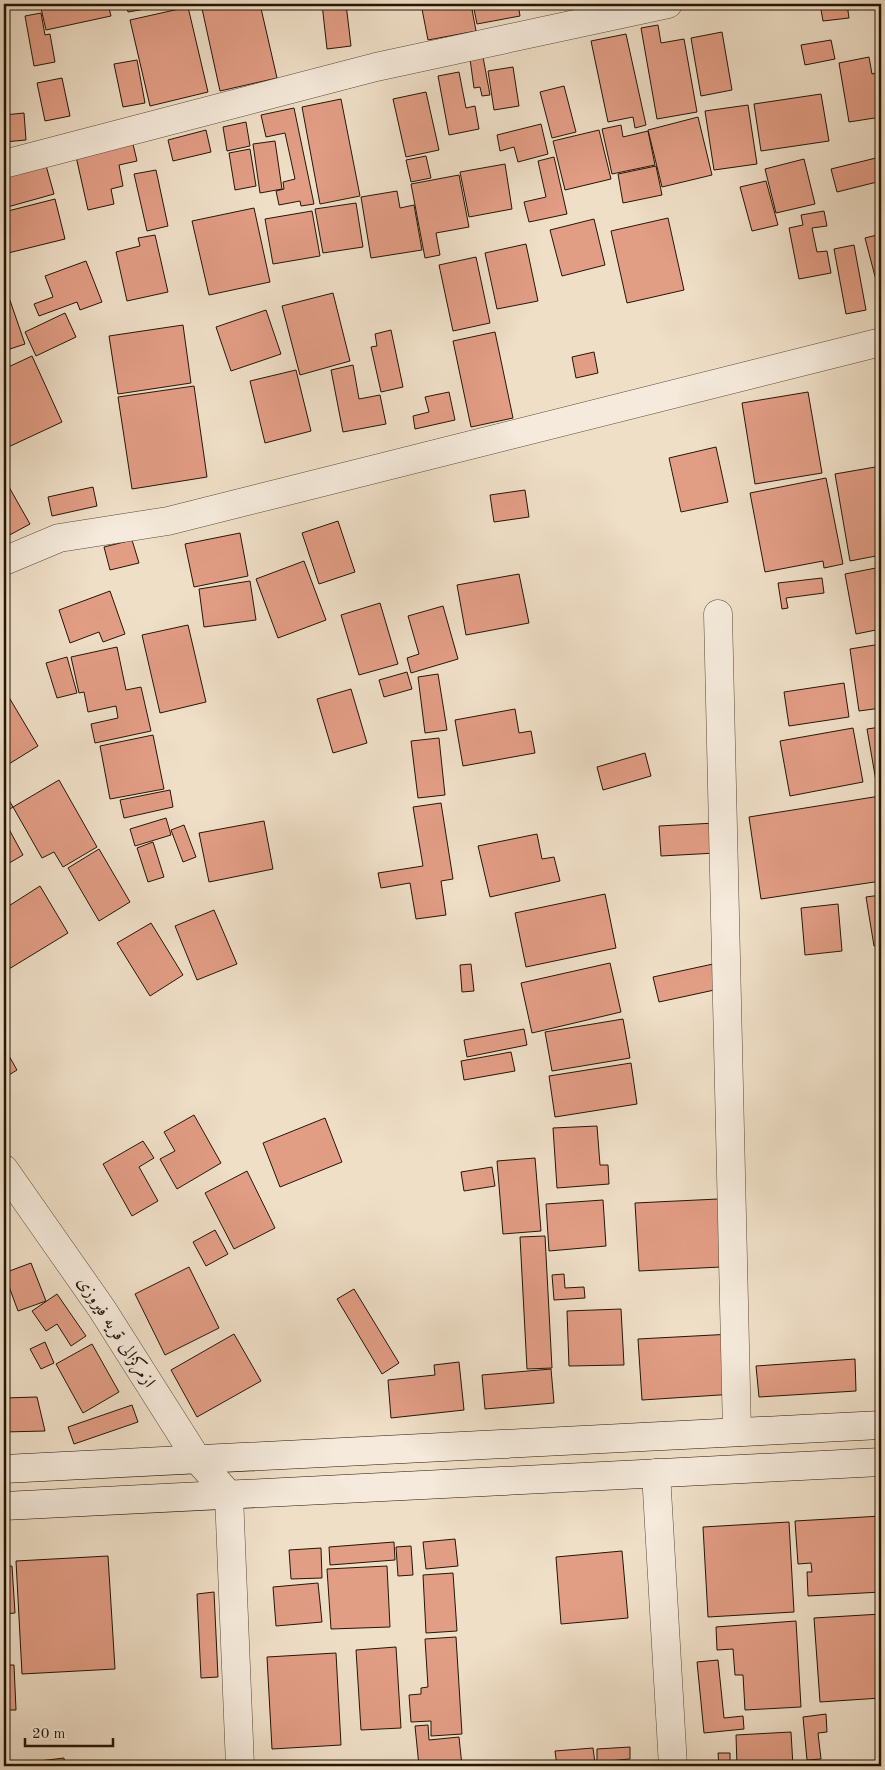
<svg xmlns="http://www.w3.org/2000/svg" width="885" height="1770" viewBox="0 0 885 1770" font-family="'Old Standard TT',Amiri,serif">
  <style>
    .building { fill: #e29d85; stroke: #241605 }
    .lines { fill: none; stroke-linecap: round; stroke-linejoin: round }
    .minor-casing { stroke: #574836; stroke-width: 29 }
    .tertiary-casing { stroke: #574836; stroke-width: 29 }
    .secondary-casing { stroke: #241605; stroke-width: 29 }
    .minor { stroke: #f5eadb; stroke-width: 28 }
    .tertiary { stroke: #f5eadb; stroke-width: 28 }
    .secondary { stroke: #f5eadb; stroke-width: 28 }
    .labels { text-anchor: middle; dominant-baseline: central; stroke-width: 4.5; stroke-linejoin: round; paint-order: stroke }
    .street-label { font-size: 18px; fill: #241605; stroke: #f5eadb }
  </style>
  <rect width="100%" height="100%" fill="#efdfc7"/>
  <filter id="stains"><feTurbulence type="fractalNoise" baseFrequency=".004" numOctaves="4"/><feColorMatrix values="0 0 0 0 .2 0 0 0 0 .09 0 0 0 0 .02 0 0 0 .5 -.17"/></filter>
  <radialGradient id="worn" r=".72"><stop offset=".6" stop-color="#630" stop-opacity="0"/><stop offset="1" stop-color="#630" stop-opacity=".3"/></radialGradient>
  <path class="building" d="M40,4H108L111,16L46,30Z
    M126,4H174L128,12Z
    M201,4H260L277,78L220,91Z
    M322,4H346L351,46L327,49Z
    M421,4H471L476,31L428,40Z
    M473,4H518L520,16L477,24Z
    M820,4H847L849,18L823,21Z
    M188,7L208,92L150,106L130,20Z
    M41,13L45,35L50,34L55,62L34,66L25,16Z
    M658,25L661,43L684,39L697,112L657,119L641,28Z
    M722,32L732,90L701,96L691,38Z
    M626,34L646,125L635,128L633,117L608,122L591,41Z
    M831,40L835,59L805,65L801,45Z
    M483,57L490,95L482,96L480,87L474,88L470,59Z
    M869,57L872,74L881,72V117L849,122L839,63Z
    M137,60L145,103L123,107L114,64Z
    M513,67L519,106L494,110L488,71Z
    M459,72L466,108L475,106L479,129L449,135L438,76Z
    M62,78L70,116L45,121L37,83Z
    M564,86L576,132L552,138L540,92Z
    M426,92L439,150L406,157L393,99Z
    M821,94L829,141L761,151L754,104Z
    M341,99L360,196L320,204L302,107Z
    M748,105L757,164L714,170L705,111Z
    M294,108L314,204L301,206L300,201L279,205L276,191L284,189L283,182L295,179L285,133L266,137L261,115Z
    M24,113L26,140L4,142V115Z
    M698,117L712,175L662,187L648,130Z
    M246,122L250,146L227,151L223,127Z
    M541,124L548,154L518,162L514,147L500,151L497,135Z
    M621,125L623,137L648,131L655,165L612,174L602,129Z
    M206,130L211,152L173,161L168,140Z
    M599,130L611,179L565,190L553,141Z
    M132,140L137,161L119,165L123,186L111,189L114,204L88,210L75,152Z
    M275,141L282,189L260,193L253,144Z
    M250,149L256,186L235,190L229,153Z
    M426,156L431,178L411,182L406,160Z
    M554,157L567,214L529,222L524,202L546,197L538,161Z
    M876,158L881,181L837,192L831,169Z
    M804,159L815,204L776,213L765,169Z
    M45,162L54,194L4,208V174Z
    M505,164L512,209L469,217L460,172Z
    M656,166L662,195L623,203L618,174Z
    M156,170L168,226L147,231L134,174Z
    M459,175L469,227L436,233L440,255L425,258L411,184Z
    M766,181L778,225L752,231L740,187Z
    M397,191L400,208L414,205L422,250L371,258L361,197Z
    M55,199L65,239L4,254V212Z
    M356,203L363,247L323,253L315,209Z
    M254,208L270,282L209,295L192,221Z
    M312,211L320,256L273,264L265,219Z
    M824,211L827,226L812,228L817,252L827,251L831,273L799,279L789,228L803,225L801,215Z
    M668,218L684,290L627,303L611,231Z
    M594,219L605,265L562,276L550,230Z
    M881,234V283L877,284L865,238Z
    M155,235L168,292L127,301L116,252L140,246L138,238Z
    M526,244L538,301L497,309L485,253Z
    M854,245L866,310L846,314L834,249Z
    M476,257L490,323L453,331L439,265Z
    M86,261L102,302L80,310L77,302L39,316L34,304L53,297L45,276Z
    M4,283L25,344L4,351Z
    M333,293L350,361L300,375L282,306Z
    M266,310L281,354L231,371L216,327Z
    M65,313L76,337L36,356L25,332Z
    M183,325L191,383L118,394L109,336Z
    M391,330L403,387L381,392L371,347L377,346L375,334Z
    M495,332L513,418L471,427L453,341Z
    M594,352L598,373L576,378L572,357Z
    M32,356L62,422L4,449V369Z
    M353,365L359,399L380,395L386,424L343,432L331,370Z
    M296,370L311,431L265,443L250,381Z
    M194,386L207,477L132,489L118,397Z
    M449,392L455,420L415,429L413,416L429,412L425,397Z
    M808,392L822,473L755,484L742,403Z
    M716,447L728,502L681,512L669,458Z
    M881,466V555L850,561L835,474Z
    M826,478L843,564L824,568L823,561L765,572L750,493Z
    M5,480L30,524L4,538V481Z
    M93,487L97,506L52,516L48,497Z
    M525,490L529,517L494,522L490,495Z
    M338,521L355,572L319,584L302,533Z
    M240,533L248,576L194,587L185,544Z
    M132,540L139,563L110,570L104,547Z
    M304,561L326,620L278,638L256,579Z
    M881,567V629L856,634L845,574Z
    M519,574L529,623L466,635L457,585Z
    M822,578L824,593L786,598L788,608L782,609L778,583Z
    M250,581L256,620L204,627L199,589Z
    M110,591L125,634L103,642L99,632L70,643L59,610Z
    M380,603L398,664L359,675L341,615Z
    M443,606L458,659L411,673L407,658L419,654L408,616Z
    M188,625L206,702L160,713L142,635Z
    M881,644V708L859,711L850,649Z
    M117,647L126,690L141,687L151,731L95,743L91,724L118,718L116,706L88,712L84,692L79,693L71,657Z
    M67,657L77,693L57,698L46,663Z
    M407,672L412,689L384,697L379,680Z
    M438,674L447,730L425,733L418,677Z
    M844,683L849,717L789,726L784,692Z
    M4,689L38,746L4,767Z
    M351,689L367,743L333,753L317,699Z
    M515,709L519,733L531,731L535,753L463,766L455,720Z
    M881,727V786L877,787L867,729Z
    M853,728L863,782L790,796L780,741Z
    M153,735L164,789L110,799L100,746Z
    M439,738L445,795L418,798L411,741Z
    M645,753L651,776L603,790L597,767Z
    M59,780L97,847L63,867L54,852L42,858L13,807Z
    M170,790L173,807L124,818L120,800Z
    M4,792L13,807L4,813Z
    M880,796L881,881L761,899L749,817Z
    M441,803L453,879L441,881L446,915L416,919L410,883L381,888L378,873L423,866L413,807Z
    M166,818L171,835L135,846L130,829Z
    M4,820L23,855L4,866Z
    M264,821L273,869L209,882L199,833Z
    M715,823L716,853L661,856L659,826Z
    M184,825L196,857L183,862L171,830Z
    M537,834L542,859L554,857L560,881L490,897L478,846Z
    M153,842L164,877L148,882L137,848Z
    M99,849L130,902L99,921L68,868Z
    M40,886L68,933L4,972V909Z
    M605,894L616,948L526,967L515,913Z
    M881,895V945L874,946L866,897Z
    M838,904L842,951L805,955L801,908Z
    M214,910L237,964L197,980L175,926Z
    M151,923L183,975L150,996L117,943Z
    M610,963L621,1012L532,1033L521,983Z
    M471,964L474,991L462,992L460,965Z
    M713,964L719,989L659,1002L653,977Z
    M623,1019L630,1058L552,1071L545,1032Z
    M524,1029L527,1045L467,1057L464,1040Z
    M4,1047L17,1070L4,1078Z
    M511,1052L515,1071L464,1080L461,1061Z
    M631,1063L637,1104L555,1117L549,1076Z
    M194,1115L221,1163L177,1189L160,1159L175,1151L164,1132Z
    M325,1118L342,1162L280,1187L263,1143Z
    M597,1126L600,1165H608L609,1184L557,1188L553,1128Z
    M143,1141L154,1158L139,1167L158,1201L132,1216L103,1164Z
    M535,1158L541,1231L503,1234L497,1161Z
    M492,1167L495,1186L464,1191L461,1172Z
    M247,1171L275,1228L234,1249L205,1193Z
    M718,1199L721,1267L639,1271L635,1203Z
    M603,1200L606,1246L549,1251L546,1204Z
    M215,1230L228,1254L206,1266L193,1242Z
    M545,1236L552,1368L527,1369L520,1237Z
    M31,1263L46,1301L18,1311L4,1273Z
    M189,1267L219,1328L165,1355L135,1294Z
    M564,1274L565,1288L584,1287L585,1298L554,1300L552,1275Z
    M354,1289L399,1363L382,1374L337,1299Z
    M57,1294L86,1336L71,1346L57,1324L46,1331L32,1311Z
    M621,1309L624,1365L569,1366L567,1311Z
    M234,1334L261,1381L197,1417L171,1370Z
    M732,1334L735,1394L642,1400L638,1339Z
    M45,1342L54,1363L41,1369L30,1349Z
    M92,1344L119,1392L83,1413L56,1364Z
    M855,1359L856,1391L759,1397L756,1366Z
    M459,1362L464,1410L391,1418L388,1380L435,1375L434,1365Z
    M551,1369L554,1403L485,1409L482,1375Z
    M37,1397L45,1431L4,1432V1398Z
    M132,1405L138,1422L74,1444L68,1427Z
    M881,1516V1592L808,1596L807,1572H812L811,1563L798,1564L795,1521Z
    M789,1522L794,1612L708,1617L703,1527Z
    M455,1539L458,1566L426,1569L423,1542Z
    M394,1542L395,1560L330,1565L329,1547Z
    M411,1546L413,1575L398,1576L396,1547Z
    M321,1548L322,1578L291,1579L289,1550Z
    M622,1551L628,1618L561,1624L556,1557Z
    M108,1556L115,1669L22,1674L16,1561Z
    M12,1566L15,1613L4,1614V1567Z
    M387,1566L390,1627L331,1629L327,1569Z
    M453,1573L457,1631L426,1633L423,1575Z
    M318,1583L322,1622L276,1626L273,1587Z
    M214,1592L218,1677L201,1678L197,1594Z
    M881,1614V1698L820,1702L814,1618Z
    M796,1621L801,1707L745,1710L743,1675H735L733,1649L717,1650L716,1627Z
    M456,1637L462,1734L431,1736V1721L411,1722L409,1695L421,1694V1688L428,1687L425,1639Z
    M396,1647L401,1728L361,1730L356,1650Z
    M336,1653L341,1745L272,1749L267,1657Z
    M718,1660L724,1718L743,1716L744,1729L704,1733L697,1662Z
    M4,1665H14L16,1710H4Z
    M826,1714L827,1732L818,1733L821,1759L807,1760L803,1717Z
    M428,1725L429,1740L459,1737L462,1766H419L415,1726Z
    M791,1732L793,1766H737L736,1735Z
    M630,1747V1759L597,1762V1749Z
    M593,1748L595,1763L557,1766L555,1751Z
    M718,1753H730V1766H719Z
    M64,1758L65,1766H39V1761Z
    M16,1761V1766H4V1762Z
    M296,1761L297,1766H269V1765Z"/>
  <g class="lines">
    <defs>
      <path id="minor" d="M4,164L376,67L668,4
        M4,561L59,538L168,521L881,342
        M718,614L737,1432
        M656,1473L673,1766
        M229,1495L240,1766"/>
      <path id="tertiary" d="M4,1169L102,1309L197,1459L229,1495"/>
      <path id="secondary" d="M4,1469L881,1425
        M4,1506L881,1462"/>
    </defs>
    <use href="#minor" class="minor-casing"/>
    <use href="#tertiary" class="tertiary-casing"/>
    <use href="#secondary" class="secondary-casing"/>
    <use href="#minor" class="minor"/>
    <use href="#tertiary" class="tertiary"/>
    <use href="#secondary" class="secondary"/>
  </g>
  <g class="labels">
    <g class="street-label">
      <text transform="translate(116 1332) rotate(57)">ازمرکزالی قریه فیروزی</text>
    </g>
  </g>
  <rect width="885" height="1770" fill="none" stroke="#efdfc7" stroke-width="20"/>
  <rect x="5" y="5" width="875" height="1760" fill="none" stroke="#241605" stroke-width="2.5"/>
  <rect x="10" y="10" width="865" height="1750" fill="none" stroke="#241605"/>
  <path d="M25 1738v8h88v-8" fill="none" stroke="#241605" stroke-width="2.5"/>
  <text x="32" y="1738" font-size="15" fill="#241605" stroke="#f5eadb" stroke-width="4" paint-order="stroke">20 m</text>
  <rect width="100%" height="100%" filter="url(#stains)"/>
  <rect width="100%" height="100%" fill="url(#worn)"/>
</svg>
